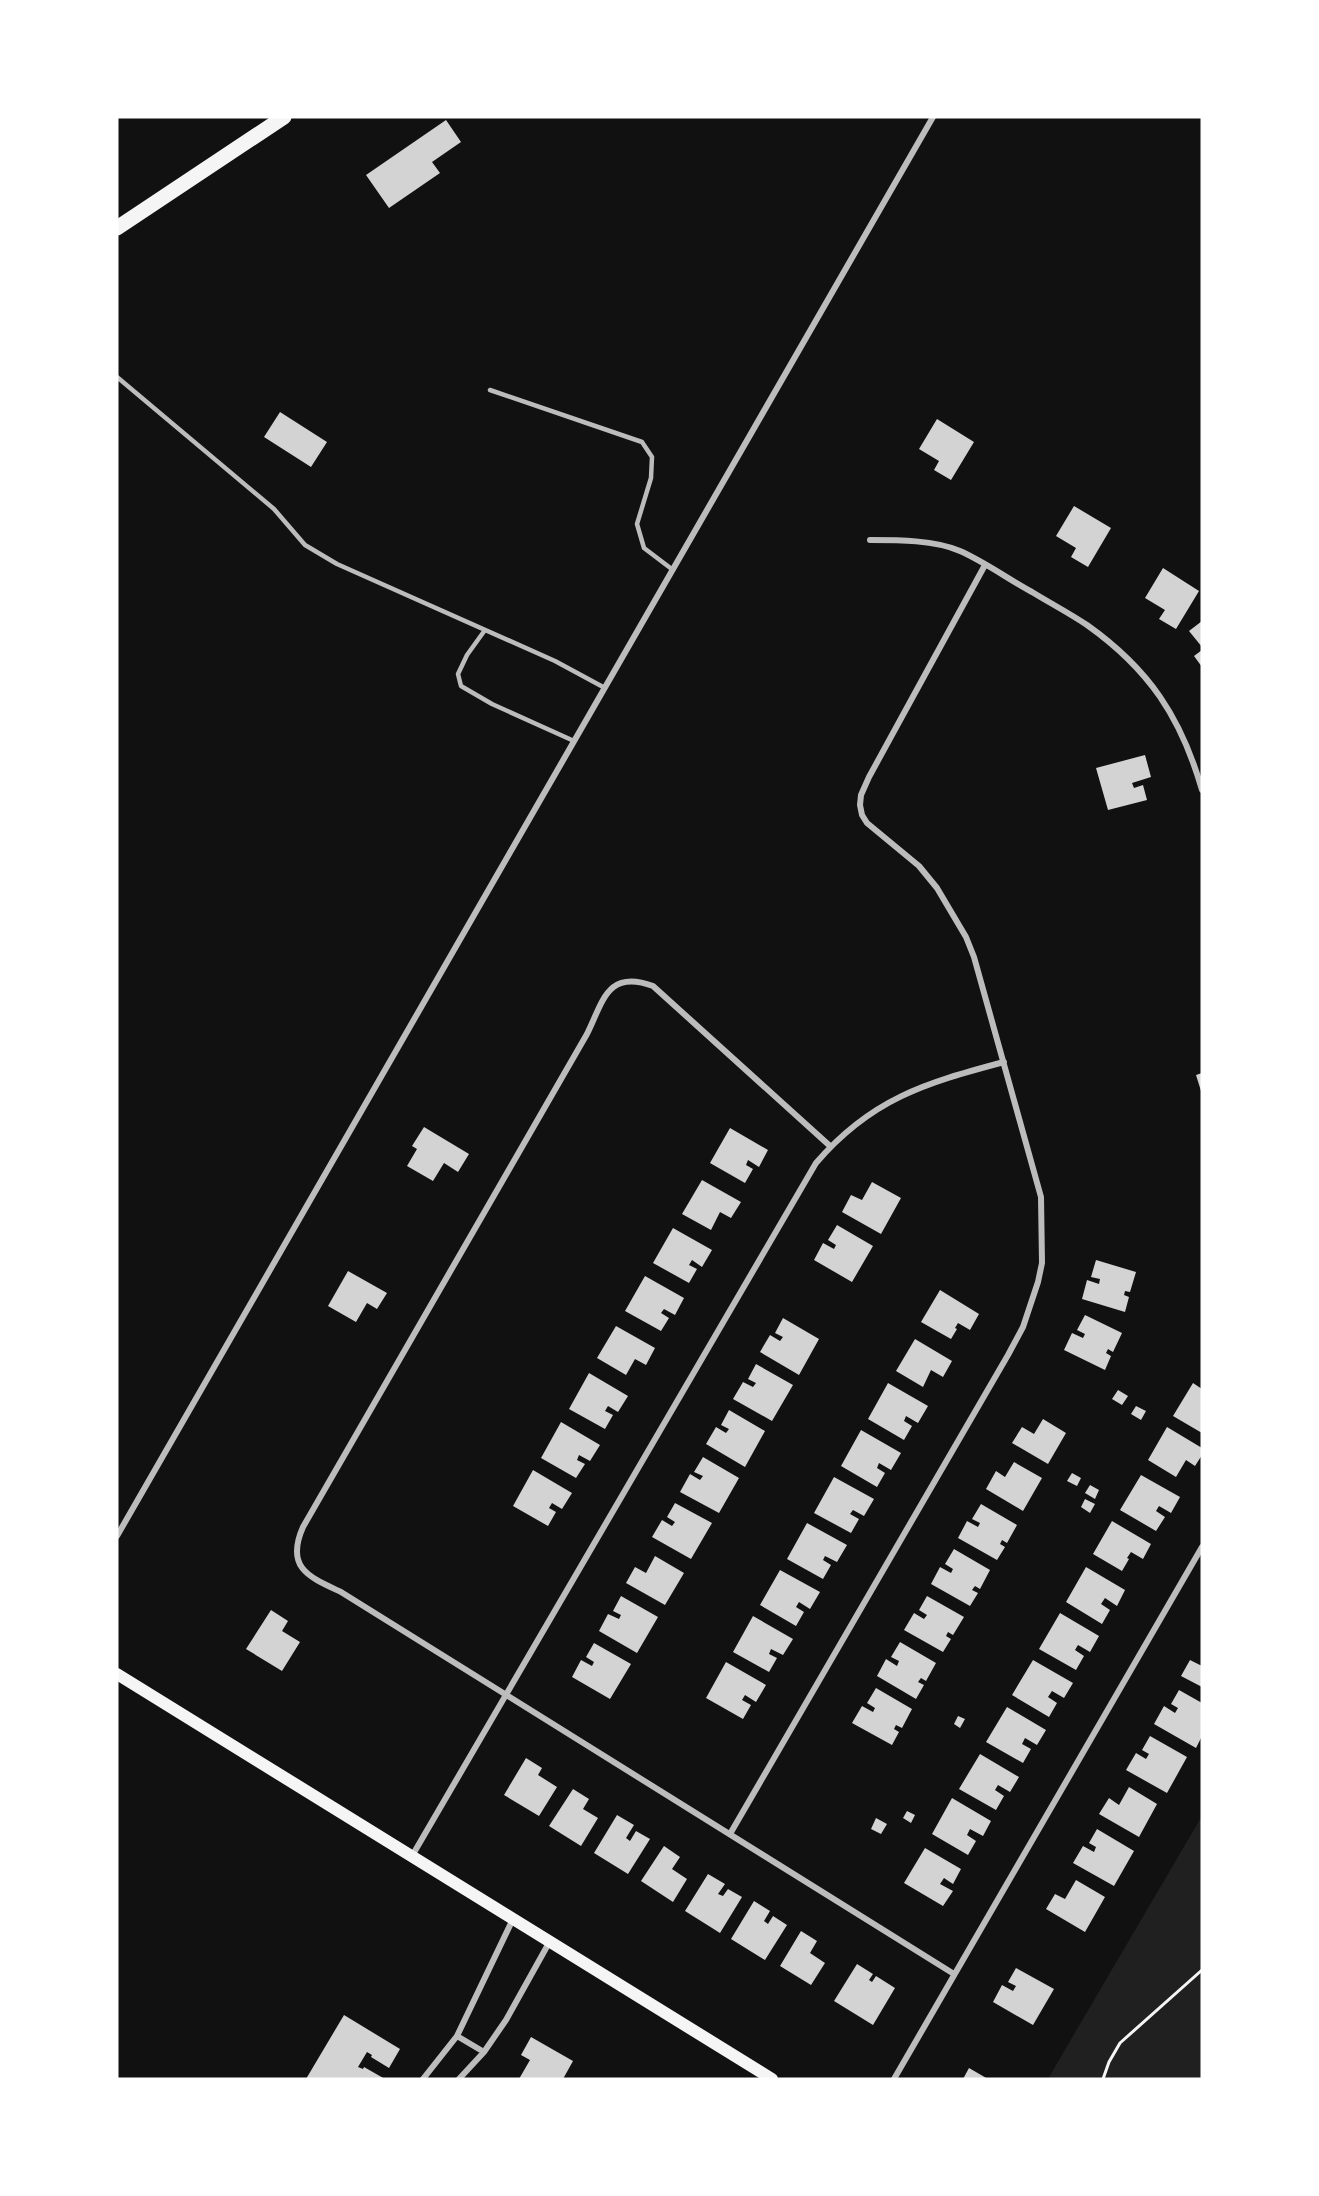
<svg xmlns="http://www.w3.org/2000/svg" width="1319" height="2196" viewBox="0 0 1319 2196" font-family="Rubik,sans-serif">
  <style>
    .green { fill: #202020 }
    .building { fill: #d3d3d3 }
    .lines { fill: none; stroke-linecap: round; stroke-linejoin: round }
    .path { stroke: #f5f5f5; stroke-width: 3 }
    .service { stroke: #bcbcbc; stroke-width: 4.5 }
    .minor { stroke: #bcbcbc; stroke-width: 6 }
    .secondary { stroke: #f5f5f5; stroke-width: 12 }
    .primary { stroke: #f5f5f5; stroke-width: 15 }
  </style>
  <rect width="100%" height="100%" fill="#111"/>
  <path class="green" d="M1202,1816V2079H1048L1066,2048Z"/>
  <path class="building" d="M446,120L461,142L432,162L440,173L389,208L366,175Z
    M280,412L327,442L311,467L264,437Z
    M937,419L974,442L951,480L934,470L939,461L919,449Z
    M1074,506L1111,528L1088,567L1071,557L1076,548L1056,536Z
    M1163,568L1199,591L1176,629L1159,619L1165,610L1145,598Z
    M1202,621V647L1189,631Z
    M1202,650V667L1194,656Z
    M1145,755L1151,777L1132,783L1134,788L1143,785L1147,800L1108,810L1096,768Z
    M1202,1073V1091H1201L1196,1075Z
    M424,1127L469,1154L458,1172L444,1163L433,1181L407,1166L417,1149L412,1146Z
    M730,1128L768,1150L759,1167L748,1160L746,1165L753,1169L745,1183L710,1163Z
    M702,1180L741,1202L731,1218L720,1212L711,1230L682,1214Z
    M872,1182L901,1198L881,1234L842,1212L851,1195L862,1200Z
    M837,1225L873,1246L852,1282L814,1260L823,1243L834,1249L836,1245L828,1240Z
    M673,1228L712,1250L702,1267L692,1260L689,1265L697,1269L689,1283L653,1263Z
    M1096,1260L1136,1272L1130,1292L1125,1291L1124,1295L1129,1297L1125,1312L1082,1299L1087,1280L1099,1284L1100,1279L1091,1277Z
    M348,1271L387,1293L377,1309L367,1303L356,1322L328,1306Z
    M645,1276L684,1298L675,1315L664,1309L661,1313L669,1318L661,1331L625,1311Z
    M940,1290L979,1314L970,1330L958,1323L955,1328L957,1329L951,1339L921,1322Z
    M1085,1315L1122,1333L1113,1352L1108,1349L1106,1353L1111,1356L1105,1370L1064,1350L1072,1333L1083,1338L1085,1334L1077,1330Z
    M783,1318L819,1339L799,1375L760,1352L770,1335L780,1341L783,1337L775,1333Z
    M616,1326L655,1348L646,1365L635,1359L626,1375L597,1358Z
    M915,1339L952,1361L943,1377L931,1370L923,1387L896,1371Z
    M756,1364L793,1385L772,1421L733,1399L743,1382L753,1387L756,1383L748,1379Z
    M589,1373L628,1396L618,1412L608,1406L605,1411L613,1415L605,1429L569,1409Z
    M888,1383L928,1406L918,1423L906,1416L904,1421L912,1426L904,1440L868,1419Z
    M1193,1383L1202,1389V1433L1173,1416Z
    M1118,1390L1128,1396L1122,1405L1112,1399Z
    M1136,1406L1146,1411L1141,1420L1131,1414Z
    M729,1410L765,1431L745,1467L706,1444L716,1427L726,1433L729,1429L721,1425Z
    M1043,1419L1066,1433L1048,1464L1012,1443L1022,1427L1034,1434Z
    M561,1422L600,1445L590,1461L579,1455L577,1460L585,1464L576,1478L541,1458Z
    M1167,1427L1202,1448V1455L1195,1466L1186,1460L1176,1477L1148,1460Z
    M861,1430L901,1453L891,1470L879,1463L877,1468L885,1473L877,1487L841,1466Z
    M703,1457L739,1478L719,1513L680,1492L690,1474L700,1480L703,1476L694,1472Z
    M1014,1462L1042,1478L1023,1511L986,1489L996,1471L1005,1477Z
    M533,1470L572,1493L562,1509L552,1503L549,1508L556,1512L548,1526L513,1506Z
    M1072,1473L1081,1478L1077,1486L1067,1481Z
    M1141,1475L1180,1497L1171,1513L1159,1506L1156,1511L1165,1517L1156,1531L1120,1510Z
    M834,1477L874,1499L864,1516L853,1510L850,1514L859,1519L851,1533L814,1513Z
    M1090,1485L1099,1490L1095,1499L1085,1493Z
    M1085,1499L1095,1504L1090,1513L1081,1507Z
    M675,1503L712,1523L691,1559L652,1537L662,1520L672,1526L675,1522L667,1517Z
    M981,1504L1017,1525L1007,1543L1002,1540L1000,1544L1005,1547L997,1560L958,1538L967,1521L978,1527L980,1523L972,1519Z
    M1112,1521L1151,1544L1143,1559L1131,1552L1127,1558L1129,1559L1122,1571L1093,1554Z
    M807,1523L847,1545L837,1562L825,1556L823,1560L831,1565L823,1579L787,1559Z
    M954,1549L990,1570L980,1589L975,1586L972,1590L978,1593L970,1606L931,1584L940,1567L951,1573L953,1569L945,1564Z
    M655,1556L684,1573L665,1605L626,1583L635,1567L646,1573Z
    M1086,1567L1125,1590L1117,1606L1105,1598L1101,1604L1110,1610L1102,1624L1066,1602Z
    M780,1570L820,1592L810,1609L799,1602L796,1607L804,1612L796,1626L760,1605Z
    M621,1596L658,1617L637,1653L599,1631L608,1614L619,1619L621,1615L613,1611Z
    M927,1596L964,1617L953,1635L948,1632L946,1636L951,1639L943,1652L904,1630L914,1613L924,1619L927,1615L919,1610Z
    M271,1610L288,1621L282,1631L300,1642L282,1671L246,1649Z
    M1060,1613L1099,1636L1090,1652L1078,1645L1075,1650L1084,1656L1076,1670L1039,1649Z
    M753,1616L793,1639L783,1655L771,1649L769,1654L777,1658L769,1672L733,1652Z
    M900,1642L936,1663L926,1681L921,1678L918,1682L924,1685L916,1699L877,1676L886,1659L897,1666L899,1661L891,1657Z
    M594,1643L631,1664L610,1699L572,1677L581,1660L592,1666L594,1662L586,1657Z
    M1033,1660L1073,1683L1064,1698L1052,1691L1048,1697L1057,1703L1049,1717L1012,1695Z
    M1190,1660L1202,1666V1687L1181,1676Z
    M726,1662L766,1685L756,1702L745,1695L742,1700L751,1705L743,1719L706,1698Z
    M876,1688L912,1709L902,1728L896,1725L894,1729L899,1732L892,1745L852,1723L862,1706L873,1712L875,1708L867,1703Z
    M1179,1690L1202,1703V1736L1196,1748L1154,1724L1164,1706L1175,1713L1178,1708L1171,1704Z
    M1007,1707L1046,1730L1037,1745L1025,1738L1022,1744L1031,1749L1023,1763L986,1742Z
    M958,1716L965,1719L960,1728L954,1724Z
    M1150,1736L1187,1757L1167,1793L1126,1770L1136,1753L1146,1759L1149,1754L1142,1750Z
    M980,1754L1019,1777L1010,1792L998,1785L995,1790L1004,1796L996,1810L959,1789Z
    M526,1758L542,1768L538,1775L557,1787L539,1816L504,1795Z
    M1129,1787L1157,1804L1139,1837L1099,1814L1109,1798L1119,1805Z
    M573,1789L589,1799L583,1809L598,1818L581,1846L549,1826Z
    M952,1798L991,1821L983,1836L970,1829L967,1835L976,1841L968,1855L932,1834Z
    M907,1811L915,1815L911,1823L903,1818Z
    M617,1815L634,1825L626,1838L630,1841L636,1831L650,1839L628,1874L594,1853Z
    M876,1818L887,1824L881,1834L871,1829Z
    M1097,1829L1134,1851L1114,1886L1073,1863L1083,1846L1094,1852L1096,1847L1089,1843Z
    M664,1846L680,1857L672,1869L687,1879L673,1902L641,1881Z
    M925,1848L961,1869L953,1884L944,1878L940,1884L953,1891L943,1906L904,1883Z
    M708,1874L725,1884L718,1894L723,1896L728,1889L742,1897L720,1933L685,1911Z
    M1076,1880L1105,1897L1085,1932L1046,1909L1055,1894L1065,1899Z
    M754,1901L770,1911L764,1921L768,1924L773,1916L787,1925L765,1960L731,1939Z
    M801,1931L817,1941L810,1953L825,1963L811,1985L780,1966Z
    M857,1964L873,1974L869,1980L872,1982L876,1976L895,1988L873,2025L834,2001Z
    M1016,1968L1054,1989L1033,2025L993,2002L1002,1985L1013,1991L1016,1986L1008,1982Z
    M344,2015L400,2049L389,2068L371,2057L372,2055L367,2052L358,2067L363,2069L364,2067L385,2079H306Z
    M531,2037L573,2061L563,2079H519L530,2060L521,2055Z
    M969,2068L988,2079H963Z"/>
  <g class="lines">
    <path class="path" d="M1103,2079L1109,2062L1120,2043L1202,1970"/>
    <path class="service" d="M117,377L274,509L305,545L337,564L555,661L605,688
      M490,390L642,442L652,457L651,478L637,524L644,548L673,570
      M485,630L467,655L458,674L461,686L492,704L574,741"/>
    <path class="minor" d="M870,540C898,540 935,540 960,551C985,562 1008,579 1032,592C1050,603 1069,613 1087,625C1149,669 1181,717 1202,790
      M830,1146L653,986C607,969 603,1002 587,1034L303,1527C285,1568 309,1577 341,1592L954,1974
      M117,1536L933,117
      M730,1834L1008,1355L1023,1327L1038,1282L1042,1263L1041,1197L974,957L966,937L937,888L919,866L867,823L862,815L860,805L861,795L869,777L985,565
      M412,1856L816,1163C871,1099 925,1083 1004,1062
      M457,2036L484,2052
      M423,2079L457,2036L513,1919
      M459,2079L484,2052L506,2020L550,1941
      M894,2079L1202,1547"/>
    <path class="secondary" d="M117,1674L772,2079"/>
    <path class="primary" d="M117,228L284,117"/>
  </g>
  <rect width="1319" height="2196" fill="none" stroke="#ffffff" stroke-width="237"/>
</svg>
